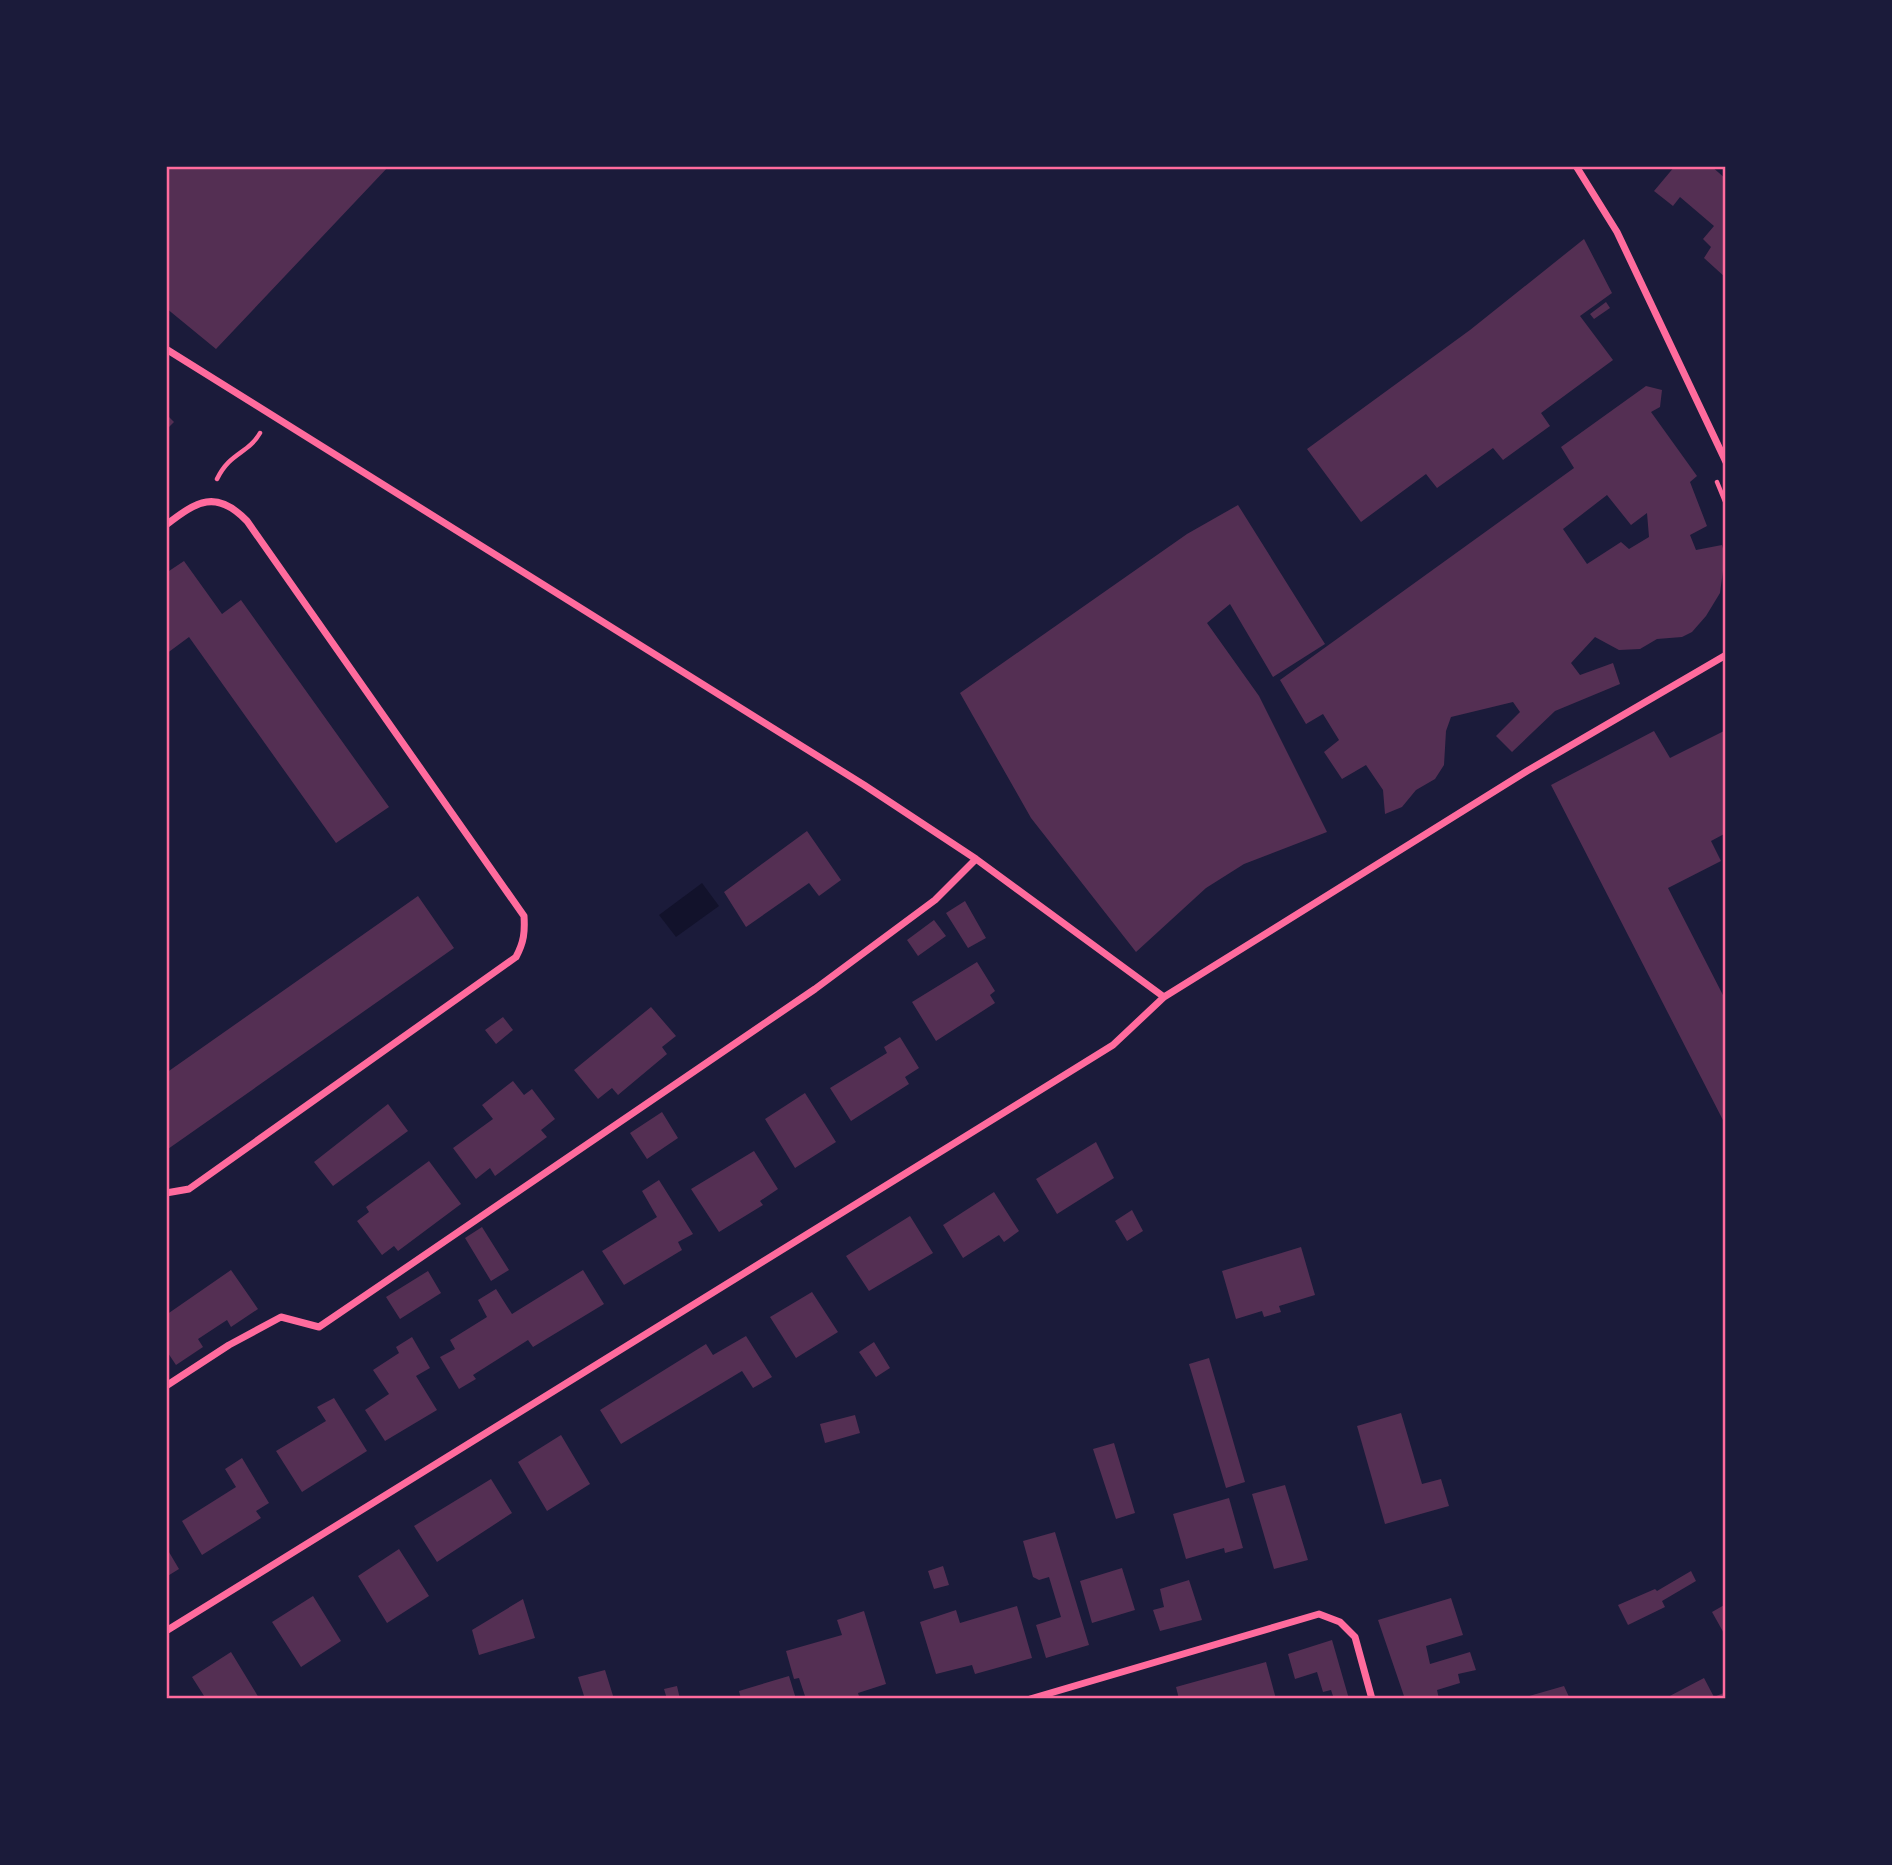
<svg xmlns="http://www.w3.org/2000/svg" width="1892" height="1865" viewBox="0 0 1892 1865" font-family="Bitter,serif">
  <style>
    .water { fill: #12122b }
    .building { fill: #542f53; fill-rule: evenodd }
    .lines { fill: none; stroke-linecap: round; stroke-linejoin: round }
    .path { stroke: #ff6b9d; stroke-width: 4.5 }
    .minor { stroke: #ff6b9d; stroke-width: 7 }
    .neatline { fill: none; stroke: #ff6b9d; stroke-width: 2.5 }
  </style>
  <rect width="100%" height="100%" fill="#1b1b3a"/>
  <path class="water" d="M702,883L719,906L676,937L659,915Z"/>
  <path class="building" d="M166,166H389L216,349L166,308Z
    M1675,166H1711L1726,179V278L1704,258L1711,247L1703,239L1714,226L1680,197L1673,206L1654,191Z
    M1584,239L1612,293L1580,316L1613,360L1541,413L1550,426L1503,460L1493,448L1437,488L1426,474L1361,522L1307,449L1470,330Z
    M1606,302L1610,308L1594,319L1590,314Z
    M1646,386L1662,390L1660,407L1651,412L1697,476L1690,482L1707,526L1690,535L1696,550L1722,545L1725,556L1720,593L1706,616L1692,632L1682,637L1657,639L1640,649L1619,650L1595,637L1571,663L1580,675L1613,663L1620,684L1555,711L1512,752L1496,736L1520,712L1513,702L1451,717L1446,731L1444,765L1435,779L1416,790L1402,807L1385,814L1383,790L1366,765L1342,779L1324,752L1339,740L1323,714L1306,724L1280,680L1574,468L1561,447ZM1607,495L1631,525L1647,513L1649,537L1629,549L1621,542L1587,564L1563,529Z
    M166,414L174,422L166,430Z
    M1238,505L1325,644L1273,677L1230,604L1207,623L1259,696L1327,832L1244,864L1206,888L1136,952L1031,818L960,693L1187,534Z
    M184,561L222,614L241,600L389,807L336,843L189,637L166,654V573Z
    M1726,730V833L1711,841L1721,861L1668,888L1726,1001V1126L1551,785L1654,731L1670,758Z
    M807,831L841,880L819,896L809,883L746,927L724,892Z
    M418,896L454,948L168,1149L166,1073Z
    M965,901L986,938L968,948L946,913Z
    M934,920L946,936L918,956L907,940Z
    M977,962L995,991L990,995L995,1003L936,1041L912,1002Z
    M651,1007L676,1036L662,1047L667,1054L618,1095L612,1088L598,1099L574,1070Z
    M503,1017L513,1030L496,1044L485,1030Z
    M900,1037L919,1068L905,1077L909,1084L851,1121L830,1088L887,1053L884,1047Z
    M513,1081L524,1095L532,1089L555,1119L541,1130L547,1137L495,1176L490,1168L476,1179L453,1148L493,1119L482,1105Z
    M805,1093L836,1142L795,1168L765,1119Z
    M388,1104L408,1131L333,1186L314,1162Z
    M662,1112L678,1138L647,1159L630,1133Z
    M1096,1142L1114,1178L1057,1214L1036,1179Z
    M754,1151L778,1189L760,1201L763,1205L719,1232L691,1189Z
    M429,1161L461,1204L398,1251L394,1246L382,1255L357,1221L369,1212L366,1207Z
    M659,1180L693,1234L678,1242L682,1250L624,1285L602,1251L657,1217L642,1191Z
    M994,1192L1019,1231L1004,1242L999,1235L963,1258L943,1225Z
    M1132,1210L1143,1231L1127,1241L1115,1221Z
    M910,1216L933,1253L869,1291L846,1256Z
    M482,1227L509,1270L491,1281L465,1238Z
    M1301,1247L1315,1295L1279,1306L1281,1312L1264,1317L1262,1311L1236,1319L1222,1271Z
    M231,1270L258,1309L231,1327L227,1320L198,1339L203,1347L176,1365L166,1350V1315Z
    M583,1270L604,1304L533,1347L528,1340L473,1375L476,1379L459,1389L440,1357L455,1349L450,1340L487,1317L478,1300L496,1289L512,1314Z
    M428,1271L441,1293L400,1319L386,1297Z
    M812,1292L838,1332L796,1358L770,1317Z
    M746,1336L772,1377L753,1388L742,1371L621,1444L600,1410L706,1344L713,1355Z
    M412,1337L430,1368L416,1376L437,1410L385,1441L365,1410L389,1394L373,1370L399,1353L396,1347Z
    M874,1342L890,1368L876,1377L859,1352Z
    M1209,1358L1245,1482L1226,1488L1189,1364Z
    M334,1398L367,1451L302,1492L276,1451L326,1421L317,1407Z
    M1401,1413L1422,1484L1441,1479L1449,1506L1385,1524L1357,1426Z
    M855,1415L860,1433L825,1443L820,1424Z
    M561,1435L590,1484L547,1511L518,1462Z
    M1114,1443L1135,1513L1116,1519L1093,1449Z
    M242,1458L269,1503L256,1511L261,1518L202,1555L182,1521L236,1487L225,1469Z
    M491,1479L512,1513L437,1562L414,1526Z
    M1285,1485L1308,1560L1274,1569L1252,1494Z
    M1229,1498L1243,1548L1225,1553L1224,1548L1186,1559L1173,1514Z
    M1055,1532L1089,1645L1046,1658L1036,1625L1061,1617L1049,1577L1039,1580L1033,1577L1023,1541Z
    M166,1547L179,1569L166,1577Z
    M399,1549L429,1596L387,1623L358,1576Z
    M943,1566L949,1585L934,1589L928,1571Z
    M1122,1568L1135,1610L1092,1623L1080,1581Z
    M1691,1571L1696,1581L1662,1601L1665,1607L1628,1625L1618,1605L1655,1589L1657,1591Z
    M1189,1580L1202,1620L1160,1631L1153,1610L1164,1607L1160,1589Z
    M313,1596L341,1641L301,1667L272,1622Z
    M1451,1598L1463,1635L1426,1646L1430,1664L1470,1652L1476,1670L1458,1674L1460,1683L1437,1690L1439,1699H1405L1378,1620Z
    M523,1599L535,1638L479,1655L472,1630Z
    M1726,1604V1637L1712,1612Z
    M1017,1606L1032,1658L975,1674L972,1665L936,1674L920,1622L956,1610L960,1623Z
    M864,1611L886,1684L858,1693L860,1699H806L799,1678L794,1679L786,1651L842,1635L837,1620Z
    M1332,1640L1349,1699H1334L1331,1690L1323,1692L1317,1672L1295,1679L1288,1654Z
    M231,1652L259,1698L258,1699H206L192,1677Z
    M1266,1662L1276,1699H1179L1176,1687Z
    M605,1670L614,1699H585L578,1677Z
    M789,1676L796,1699H741L739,1691Z
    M1704,1678L1714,1697L1726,1692V1699H1664Z
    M677,1686L680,1699H667L664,1689Z
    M1564,1686L1570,1699H1522V1698Z"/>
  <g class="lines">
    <path class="path" d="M217,479C230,452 248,454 260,433
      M1717,482L1726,504"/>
    <path class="minor" d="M1576,166L1617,232L1726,462
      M166,349L864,785L976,859L1164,997
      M166,525C197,501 216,489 247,521L524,916C525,932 524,942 516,957L189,1189L166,1193
      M166,1386L229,1345L281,1317L319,1327L815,989L935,900L976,859
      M166,1631L1113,1045L1164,997L1527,771L1726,655
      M1030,1699L1319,1614L1340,1622L1355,1637L1372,1699"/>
  </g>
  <rect width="1892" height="1865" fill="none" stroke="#1b1b3a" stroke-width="336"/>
  <rect x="168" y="168" width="1556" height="1529" class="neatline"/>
</svg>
